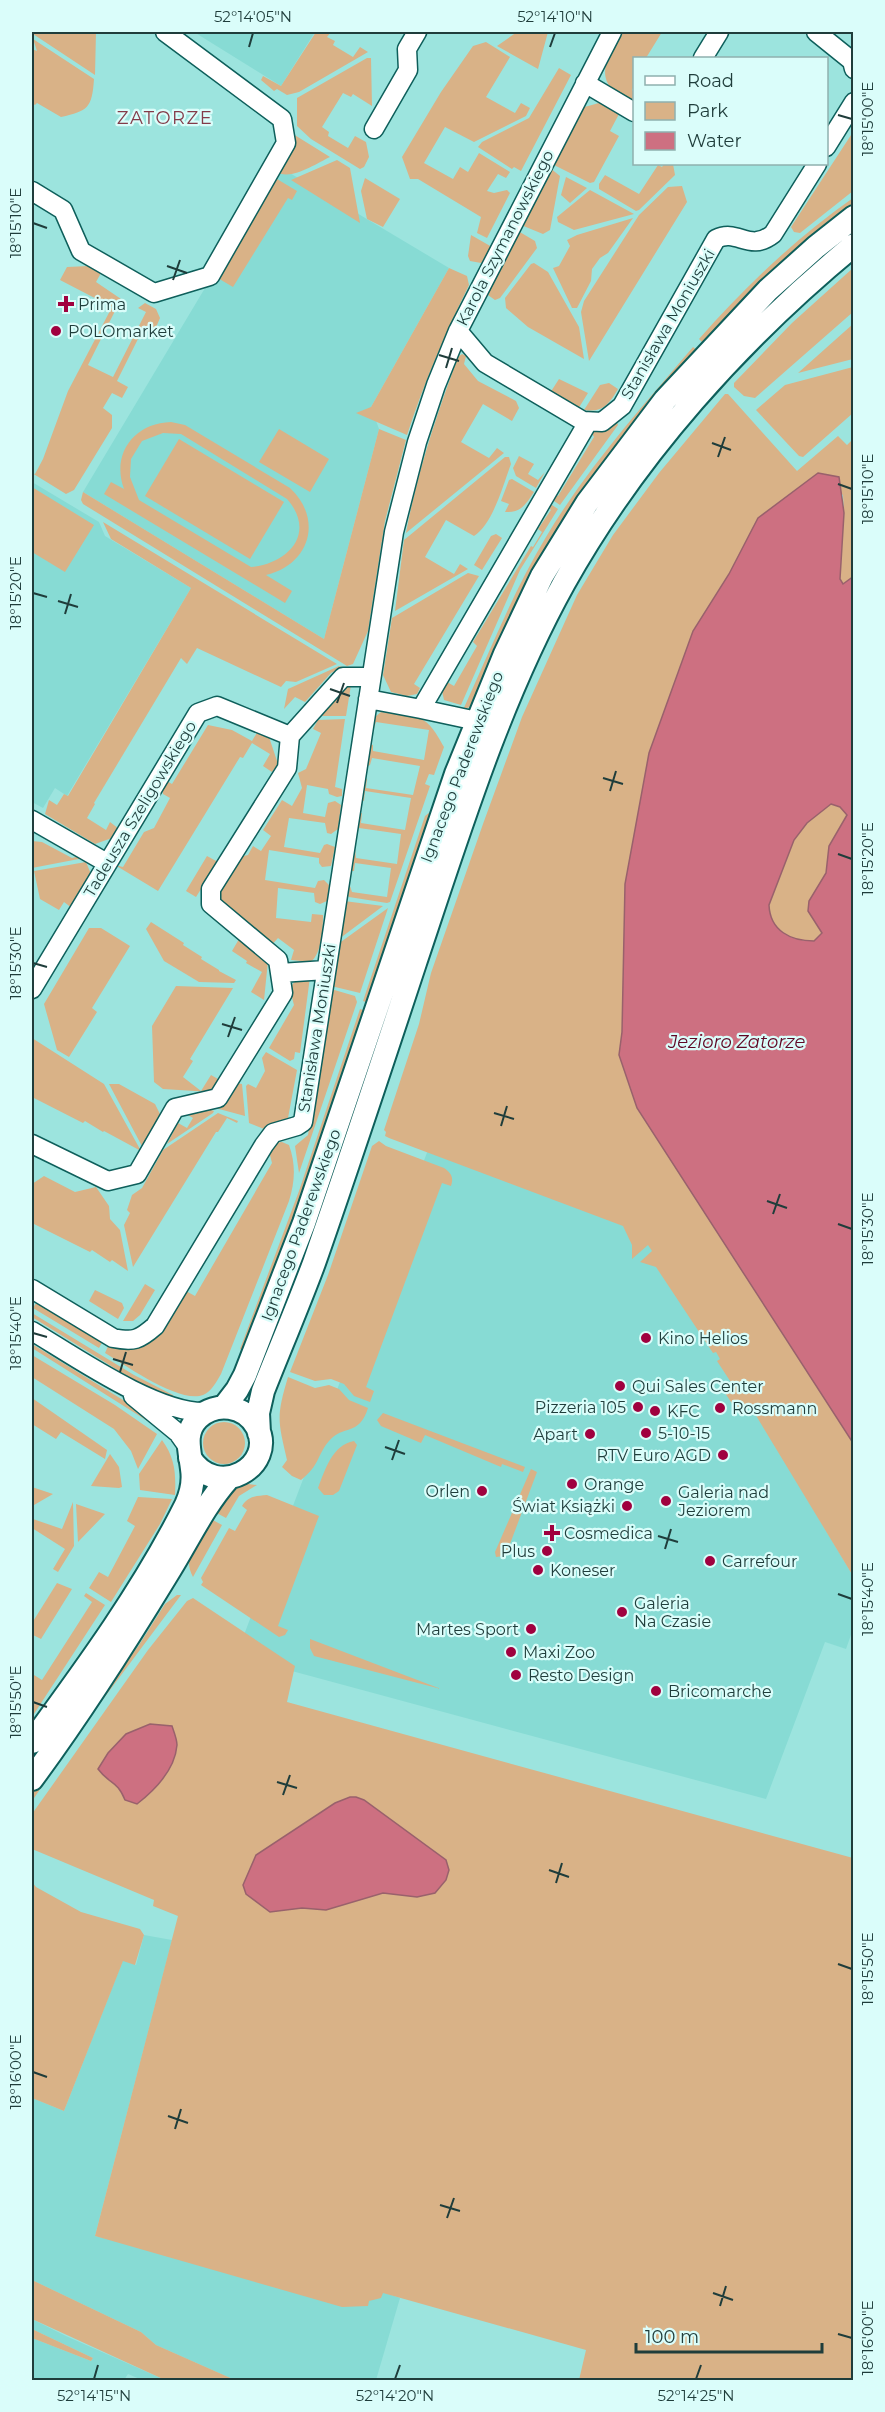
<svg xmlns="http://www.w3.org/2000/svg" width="885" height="2412" viewBox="0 0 885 2412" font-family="Montserrat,sans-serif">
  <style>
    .built { fill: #87dbd4 }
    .green { fill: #d9b287; fill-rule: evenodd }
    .water { fill: #cd7081; stroke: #99616c; stroke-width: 1.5; fill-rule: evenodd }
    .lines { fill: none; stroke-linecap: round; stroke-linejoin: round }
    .minor-casing { stroke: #0e5f5b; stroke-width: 21 }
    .major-casing { stroke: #0e5f5b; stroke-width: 26 }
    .minor { stroke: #fff; stroke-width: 18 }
    .major { stroke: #fff; stroke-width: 22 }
    .ticks { fill: none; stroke: #1f3d3b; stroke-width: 2 }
    .poi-dot { fill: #a0013f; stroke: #dafdfa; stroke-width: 2 }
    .labels { text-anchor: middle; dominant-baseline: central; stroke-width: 4.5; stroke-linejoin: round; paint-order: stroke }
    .street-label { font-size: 16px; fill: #1f3d3b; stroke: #dafdfa }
    .poi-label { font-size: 16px; fill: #1f3d3b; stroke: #dafdfa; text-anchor: start }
    .neighbourhood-label { font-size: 18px; letter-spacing: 1.5px; fill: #833b49; stroke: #dafdfa }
    .water-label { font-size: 18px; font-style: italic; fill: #5f0724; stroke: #dafdfa }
    .neatline { fill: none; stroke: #1f3d3b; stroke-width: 2 }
    .ticks-label { font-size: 15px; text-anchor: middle; fill: #1f3d3b }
  </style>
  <rect width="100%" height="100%" fill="#9ce4de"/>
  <path class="built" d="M194,32H315L281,86Z
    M278,166L449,268L371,407L379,429L324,639L83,492Z
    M32,482L99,522L105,536L191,588L67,796L55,788L43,808L32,802Z
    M428,1150L627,1223L648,1244L763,1425L853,1576V1629L846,1649L825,1642L766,1799L236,1656Z
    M144,1935L172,1940L95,2236L369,2301L383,2292L400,2298L376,2380H235L156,2345L141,2332L32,2280V2098L64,2111L123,1960L136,1965Z
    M32,2319L66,2336L165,2380H142L128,2374L124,2380H32V2338L91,2361L93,2358L32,2329Z"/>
  <path class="green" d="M34,32H96L95,75L33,34Z
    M316,32H331L327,37L335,41L333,45L353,57L360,47L368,52L299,92L287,95L277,89L274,91L261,80L263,76L281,86Z
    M517,32H548L538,69L497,46Z
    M621,32H662L646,58H634V86L632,90L634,92V103C628,99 619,95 613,90C595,73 612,49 621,32Z
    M33,39L94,79C92,108 88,111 61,117L37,103L35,105L32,103V49L37,51Z
    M486,42L510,57L486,97L515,113L521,103L530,108L526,116L474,142L445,127L424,163L453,179L460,167L468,172L479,153L510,172L506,178L498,174L487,191L494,193L507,190L510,193L487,238L477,233L481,217L418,179H410L402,157L441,92L473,46Z
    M367,58H371L372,106L353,94L351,97L343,93L322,127L329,132L328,136L348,148L355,136L366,142L369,157L364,167L360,169L311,139L297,126V98Z
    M559,68L571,75L521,171L514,167L512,169L478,147L482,142L529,118Z
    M599,103L619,114L610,131L619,136L594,182L590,183L552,164L581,108Z
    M853,132V191L800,233L794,232L791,227Z
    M293,134L330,157C315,164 290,182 275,171Z
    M337,160L350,168L360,223L291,180Z
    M664,164H673L675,175L639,210L636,211L599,189V184L605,175L639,194L658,165L662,167Z
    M550,168L560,176L550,230L543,234L521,225Z
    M272,176L297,191L292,200L288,198L233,287L216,277Z
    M566,177L587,188L570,203L561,195Z
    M365,178L400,199L383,227L367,219L361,191Z
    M682,186L687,202L589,361L581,312L584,301L639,215L668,187Z
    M590,190L634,214L574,230L558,222L557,217Z
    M853,198V209L705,345L699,339C745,287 797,237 853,198Z
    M633,218L608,253L600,258L592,269L591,281L577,308H572L553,268L559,266L570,246L567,240L577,235Z
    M518,231L535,241L537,248L500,298L495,300L485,293Z
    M471,235L492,247L485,261L481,263L470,261L468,256Z
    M534,263L548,272L579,327L584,359L528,327L506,308L505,298L531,264Z
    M89,266L101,273L96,282L121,299L88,365L113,377L146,312L138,308L145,303L156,309L160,318L154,332L144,327L117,381L128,387L122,398L112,393L103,408L112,415V428L74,490L66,494L32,473L35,474L43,459L68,391L112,307L60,280L67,267Z
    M449,268L467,276L469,285C445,334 424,383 407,435L356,413L371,407Z
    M853,268V312L755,398L744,396L734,387V383L792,323Z
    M853,324V359L798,373Z
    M693,347L699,352L647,411L476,704L463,710C490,651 513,592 546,537C587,468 641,408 693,347Z
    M462,354L466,356L464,364L478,381L516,401L519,408L512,421L483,404L461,442L489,458L497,448L504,453L406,533C417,473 437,414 458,357Z
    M853,367V413L803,457L799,456L756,410L785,385Z
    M559,379L588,393L578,409L550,393Z
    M609,383L618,389C609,404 603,413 584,410L600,385Z
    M725,394H728L797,471L838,436L847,445L853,439L854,576L847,583L842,584L840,579L844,513L843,495L818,473L758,518L729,574L693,631L649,753L625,884L622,1032L619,1055L637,1108L853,1443V1576L749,1404L737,1411L725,1393L734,1387L717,1361L720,1359L716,1352L713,1353L656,1267L640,1262L652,1251L648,1245L632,1259V1245L623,1226L389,1138L385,1136L386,1132L384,1130L419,1024L431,973L483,824L522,717L577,595L613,535L659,473Z
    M616,420L618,425L560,505L551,499L555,494L558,496L594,437L591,431Z
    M171,422L185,425L290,488C324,520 309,565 266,575L292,591L285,603L104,494L111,482L124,489C111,454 134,423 171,422ZM163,433L181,434L287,499C317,533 288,564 251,567L139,500L130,477L131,459L142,441Z
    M279,429L329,459L310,492L259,462Z
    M379,429L406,440L385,521L368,631L353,664L347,666L83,504L81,500L83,492L324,639Z
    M179,439L284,502L250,559L145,496Z
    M519,456L534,464L528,474L538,480L545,472L536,488L516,476L513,468Z
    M505,457H509L511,464C503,485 493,524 474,536L446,520L425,557L454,574L460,564L468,569L395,611L404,540Z
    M512,479L534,492C526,504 521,513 505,512L509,504L501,501L509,480Z
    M32,487L94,525L65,572L32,552Z
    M549,503L558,509L520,570L461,705L444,700L442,691L447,682L454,686L477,646L473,642L531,546L533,547L542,532L538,529L551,510L547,506Z
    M103,522L337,664L296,682L286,681L281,687L197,648L187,664L181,658L94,803L95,804L87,818L106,830L110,822L119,829L112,838L95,844L45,814L49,800L57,805L64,794L68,796L191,588L111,539Z
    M496,534L502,538L482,570L474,565L491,536Z
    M468,573L479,576L414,684L420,688L417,694L407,696L391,692L383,675L392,618Z
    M339,666L343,667L331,673L305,702L295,697L284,709L288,689Z
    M351,685L346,716H320L346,686Z
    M381,712C419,718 425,711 444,747L434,775L429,774L425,784L430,786L390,902L387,903L349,897L345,892L346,885L349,883L352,892L387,897L391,868L355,863L354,871H350L351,851L355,848L356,858L397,864L401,834L359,828L356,837L358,814L362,813L361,823L405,830L411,798L365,791L364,801L359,799L365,778L367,779L366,788L413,795L420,766L372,758L370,765L366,767L369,744L373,745V751L424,760L429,730L376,722L373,731L375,717Z
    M345,719L335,787L342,789V796L337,797L329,794L328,789L307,785L303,813L325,817L328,803L335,801L341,805L338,829L331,834L327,833L325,823L289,818L284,847L320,853L324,845L327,844L335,847L331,866L322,867L319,863V858L269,850L265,880L315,888L318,881L324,880L329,885L327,901L320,904L315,902L314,893L278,888L276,918L311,922L312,914L323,915C323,929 322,952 311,962L291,960L294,950L278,938L270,947L222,904L215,891L235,858L248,855L253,846L261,851L271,836L263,830L282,800L292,806L302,788L298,773L306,769L321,733L313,729L318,720Z
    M208,725L232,730L252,741L258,731L269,737L278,764L272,772L263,766L270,754L252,743L243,758L240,757L158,891L115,865L123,867L144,832L154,828L170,798L163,794L162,784L165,780L172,784Z
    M831,804L840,807L848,814L829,846L822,933L814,941C791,941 770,931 769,905L794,840L807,823Z
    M430,812L423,848L371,1004L363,1001L425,816Z
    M32,841L42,842L72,858L80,856L84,858L32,868Z
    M207,856L218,862L196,897L186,891Z
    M86,862L91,874L72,908L64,902L59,910L40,899L34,871Z
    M344,901L383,906L339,939Z
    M388,908L360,993L331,986L338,944Z
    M151,922L184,943L183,945L202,957L201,959L219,970V971L236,980L234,983L199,982L164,961L146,929Z
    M89,928H101L130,946L92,1008L97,1012L69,1057L57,1050L44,1004Z
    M239,939L268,961L264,1000L251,992L262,972L246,963L247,961L232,951Z
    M310,977L300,1053L295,1052L294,1059L290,1061L269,1048L294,1005C289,986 289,980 310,977Z
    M176,986L233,988L190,1059L193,1061L183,1077L201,1091L211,1075L218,1079L211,1092L163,1089L154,1082L152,1026Z
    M331,989L355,996L357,1002L299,1173L295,1146L308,1135Z
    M360,1009L368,1012L247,1353L240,1349L299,1191Z
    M32,1038L104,1084L141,1151L104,1131L103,1132L85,1121L83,1123L32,1097Z
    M266,1052L297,1070L288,1118L273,1123L264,1129L249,1123L246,1086L248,1084L256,1088L265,1071L262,1058Z
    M236,1083L242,1084L245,1116L208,1106Z
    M109,1084H119L155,1104L162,1118L144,1150Z
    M203,1107L214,1111L213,1113L167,1144L178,1123L187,1128L193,1118L183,1112Z
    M218,1113L238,1121L237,1123L227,1118L218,1132H216L133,1267L124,1225L130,1213L127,1210L132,1195L142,1188L163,1150Z
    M379,1141L386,1146L444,1168C451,1173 454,1177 451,1186L442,1183L366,1387L374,1391L370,1402L354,1396L344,1384L331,1379L315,1381L290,1372L328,1275L372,1146Z
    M282,1142L289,1145C296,1165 295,1181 289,1201L221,1374C217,1381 211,1392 203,1395C180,1404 125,1365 105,1353L109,1344C116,1345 125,1348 132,1348C159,1345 172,1311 186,1291L195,1296L272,1163L269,1151L274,1143Z
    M44,1176L75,1192L96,1187L109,1206L110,1219L120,1230L128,1271L112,1260L110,1262L92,1250L90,1252L32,1223V1184Z
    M145,1284L155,1290L140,1315L133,1321H123Z
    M95,1290L122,1303L124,1308L118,1319L89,1301Z
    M38,1300L103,1341L99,1348L33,1308Z
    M32,1313L134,1375L173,1395L175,1400L132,1379L32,1317Z
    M32,1344L123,1400L157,1427L32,1348Z
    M32,1355L115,1405L157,1434L138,1469L131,1451L114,1429L32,1377Z
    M288,1377L315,1388L329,1385L339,1389L349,1400L368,1408C359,1437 343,1424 329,1441C317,1455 320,1465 301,1480L292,1476L282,1467L287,1460C278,1421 276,1417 288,1377Z
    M32,1398L107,1450L105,1459L61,1432L56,1439L32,1424Z
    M383,1413L525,1467L523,1472L502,1464L501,1467L425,1435L421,1443L381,1426L377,1420Z
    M203 1443a21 21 0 1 1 42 0a21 21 0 1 1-42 0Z
    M162,1440C175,1458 176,1473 175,1495L140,1490L139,1474Z
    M354,1441L357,1445L339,1491L333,1495H324L318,1488C325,1470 332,1445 354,1441Z
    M110,1454L119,1467L122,1487L119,1488L91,1486Z
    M531,1469L537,1472L507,1552L504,1556L496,1557L495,1552Z
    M248,1484L257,1485L239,1496L226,1518L213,1511L236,1486Z
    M32,1487L53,1494L34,1505L33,1519L62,1529L73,1502L74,1546L58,1572L53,1569L65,1549L32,1528Z
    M267,1495L319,1516L278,1626L288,1630L285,1635L279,1637L201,1585L203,1582L201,1578L229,1528L235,1531L247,1510L242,1506C248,1496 256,1496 267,1495Z
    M138,1497L172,1499L160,1524L111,1602L89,1588L99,1572L108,1577L135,1526L127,1521Z
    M76,1504L105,1514L78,1542Z
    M209,1518L222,1525L193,1577C181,1555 198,1536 209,1518Z
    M57,1583L72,1589L41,1639L33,1635L32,1637V1623Z
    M86,1593L105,1605L32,1717V1680L34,1675L42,1680L92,1602L84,1596Z
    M177,1595H181L92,1714L32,1801V1791L139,1645L165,1604Z
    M193,1598L295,1666L287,1702L853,1858V2380H579L586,2350L383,2293L381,2298L369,2301L368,2306L342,2307L95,2236L178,1916L153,1906L154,1900L32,1849V1814L148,1650L187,1601ZM172,1726L177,1744L170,1768L125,1800L120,1786L98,1769C121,1731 130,1731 172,1726Z
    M310,1639L441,1689L314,1656L310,1648Z
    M32,1882L36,1887L81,1912L140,1929L144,1935L135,1965L123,1961L64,2111L32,2098Z
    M32,2280L141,2332L156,2345L235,2380H165L32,2319Z
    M32,2329L93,2358L91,2361L32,2338Z"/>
  <path class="water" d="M818,473L839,477L844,513L840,579L843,584L854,576L853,1443L637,1108L619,1055L622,1032L625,884L649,753L693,631L729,574L758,518ZM831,804L840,807L847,815L829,846L826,873L809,901L808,911L822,933L814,941C791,941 770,931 769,905L794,840L807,823Z
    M150,1724L172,1726C174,1732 177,1739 177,1745C175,1770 155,1790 137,1804L125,1800C117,1780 110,1785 98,1769L108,1753L126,1734Z
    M350,1797H356L364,1800L446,1860L449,1870L446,1880L435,1893L417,1897L383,1893L326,1910L302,1908L270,1912L246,1894L243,1885L256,1855L335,1803Z"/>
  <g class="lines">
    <defs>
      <path id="minor" d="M816,32L852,61L854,69
        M703,58L719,32
        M585,83L634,112
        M374,129L408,70L407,49L417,32
        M826,147L854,102
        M32,191L63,210L81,251L154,293L210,276L286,143L282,119L165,32
        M458,331L485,363L583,421L602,422L622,406L716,239C738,228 749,253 773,234L817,164
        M368,699L421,709
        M477,721L421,709L588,422
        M290,736L343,677H371
        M32,820L107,863
        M280,973L326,970
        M32,989L198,713L217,706L290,736
        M32,1144L108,1181L137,1174L175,1108L218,1098L283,993L278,960L211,904V889L287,768L290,736
        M32,1289L113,1338C134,1342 139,1340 155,1326L264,1145L273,1133L297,1126L303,1122L394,532L417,442L436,385L458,331L612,32
        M32,1331C74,1356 157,1414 206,1412
        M133,1396L178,1433L188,1447"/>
      <path id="major" d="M224,1407L237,1390L245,1375L304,1223L456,774L505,654L542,576L587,503L665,400L768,290L816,247L854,217
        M259,1433L258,1413L263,1391C280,1348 298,1306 314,1263C349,1163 382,1063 415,963C458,835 498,702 564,583C636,454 740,339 854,245
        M32,1742C87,1667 144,1589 186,1505C191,1494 194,1482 192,1469C190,1451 183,1433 198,1418C216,1401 245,1405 257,1427C277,1466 217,1501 190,1458
        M32,1779C80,1714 124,1645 166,1576C187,1543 203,1507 228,1479"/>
    </defs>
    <use href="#minor" class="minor-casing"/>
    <use href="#major" class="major-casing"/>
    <use href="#minor" class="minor"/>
    <use href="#major" class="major"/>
  </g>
  <path class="ticks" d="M249,47L253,33M550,47L555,33M838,115L852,119M33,223L47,228M167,266L187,273M173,280L180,260M439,355L459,361M446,368L452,348M712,443L731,450M718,457L725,437M838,484L852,489M33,593L47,597M58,601L78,607M65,614L71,594M330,689L350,696M337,703L344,683M603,778L623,784M610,791L616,771M838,854L852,859M33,963L47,967M222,1024L242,1030M228,1037L235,1017M494,1113L514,1119M501,1126L507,1106M767,1201L787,1208M773,1214L780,1194M838,1224L852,1229M33,1333L47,1337M113,1359L133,1365M120,1372L126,1352M385,1447L405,1454M392,1460L399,1440M658,1536L678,1542M665,1549L671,1529M838,1594L852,1599M33,1702L47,1707M277,1782L297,1788M283,1795L290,1775M549,1870L569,1877M556,1883L562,1863M838,1964L852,1969M33,2072L47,2077M168,2116L188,2123M175,2129L181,2109M440,2205L460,2211M447,2218L454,2198M713,2293L733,2300M720,2306L726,2286M838,2334L852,2338M94,2379L98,2365M395,2379L400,2365M696,2379L701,2365"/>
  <g class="poi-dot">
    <path d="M63 295h6v6h6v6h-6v6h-6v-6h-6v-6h6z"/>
    <circle cx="56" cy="331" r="6"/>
    <circle cx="646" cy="1338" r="6"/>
    <circle cx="620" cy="1386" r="6"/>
    <circle cx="638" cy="1407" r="6"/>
    <circle cx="720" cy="1408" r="6"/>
    <circle cx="655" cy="1411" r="6"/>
    <circle cx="646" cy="1433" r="6"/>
    <circle cx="590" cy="1434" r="6"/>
    <circle cx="723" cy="1455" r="6"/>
    <circle cx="572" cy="1484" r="6"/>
    <circle cx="482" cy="1491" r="6"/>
    <circle cx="666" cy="1501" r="6"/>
    <circle cx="627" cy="1506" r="6"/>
    <path d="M549 1524h6v6h6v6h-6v6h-6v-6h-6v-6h6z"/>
    <circle cx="547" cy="1551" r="6"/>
    <circle cx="710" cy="1561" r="6"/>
    <circle cx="538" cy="1570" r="6"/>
    <circle cx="622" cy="1612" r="6"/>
    <circle cx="531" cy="1629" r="6"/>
    <circle cx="511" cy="1652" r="6"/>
    <circle cx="516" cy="1675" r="6"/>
    <circle cx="656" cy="1691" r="6"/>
  </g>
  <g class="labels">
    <g class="street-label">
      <text transform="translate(505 238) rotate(-63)">Karola Szymanowskiego</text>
      <text transform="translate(668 324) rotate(-60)">Stanisława Moniuszki</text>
      <text transform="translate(462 767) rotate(-69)">Ignacego Paderewskiego</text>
      <text transform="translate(140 809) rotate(-59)">Tadeusza Szeligowskiego</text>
      <text transform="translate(317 1028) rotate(-81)">Stanisława Moniuszki</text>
      <text transform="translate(301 1225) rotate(-70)">Ignacego Paderewskiego</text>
    </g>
    <g class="poi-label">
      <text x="78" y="304">Prima</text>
      <text x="68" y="331">POLOmarket</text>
      <text x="658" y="1338">Kino Helios</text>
      <text x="632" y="1386">Qui Sales Center</text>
      <text x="626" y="1407" text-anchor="end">Pizzeria 105</text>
      <text x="732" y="1408">Rossmann</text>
      <text x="667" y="1411">KFC</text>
      <text x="658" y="1433">5-10-15</text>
      <text x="578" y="1434" text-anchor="end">Apart</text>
      <text x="711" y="1455" text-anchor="end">RTV Euro AGD</text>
      <text x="584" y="1484">Orange</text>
      <text x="470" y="1491" text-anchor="end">Orlen</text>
      <text x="678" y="1492">Galeria nad<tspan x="678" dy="18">Jeziorem</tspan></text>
      <text x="615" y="1506" text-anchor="end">Świat Książki</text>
      <text x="564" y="1533">Cosmedica</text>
      <text x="535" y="1551" text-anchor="end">Plus</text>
      <text x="722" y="1561">Carrefour</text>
      <text x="550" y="1570">Koneser</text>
      <text x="634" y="1603">Galeria<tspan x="634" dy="18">Na Czasie</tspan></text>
      <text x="519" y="1629" text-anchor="end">Martes Sport</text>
      <text x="523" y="1652">Maxi Zoo</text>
      <text x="528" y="1675">Resto Design</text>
      <text x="668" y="1691">Bricomarche</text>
    </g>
    <g class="neighbourhood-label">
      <text x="165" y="118">ZATORZE</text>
    </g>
    <g class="water-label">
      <text x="737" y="1042">Jezioro Zatorze</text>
    </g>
  </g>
  <rect width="885" height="2412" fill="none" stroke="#dafdfa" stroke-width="66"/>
  <rect x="633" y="57" width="195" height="108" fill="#dafdfa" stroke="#8fb0ae" stroke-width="1.5"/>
  <rect x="645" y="76" width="30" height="9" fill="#ffffff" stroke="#8fb0ae" stroke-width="1.5"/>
  <text x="687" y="87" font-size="18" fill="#1f3d3b">Road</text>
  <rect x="645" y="102" width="30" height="18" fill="#d9b287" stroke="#8fb0ae" stroke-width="1.5"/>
  <text x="687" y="117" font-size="18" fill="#1f3d3b">Park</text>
  <rect x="645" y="132" width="30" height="18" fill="#cd7081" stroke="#8fb0ae" stroke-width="1.5"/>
  <text x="687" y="147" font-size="18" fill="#1f3d3b">Water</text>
  <path d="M636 2343v9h186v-9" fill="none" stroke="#1f3d3b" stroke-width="3"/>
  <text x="645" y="2343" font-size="18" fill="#1f3d3b" stroke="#dafdfa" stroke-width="4.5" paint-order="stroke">100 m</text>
  <rect x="33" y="33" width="819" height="2346" class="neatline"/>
  <g class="ticks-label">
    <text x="253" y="22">52°14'05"N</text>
    <text x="555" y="22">52°14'10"N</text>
    <text transform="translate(868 119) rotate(-90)" y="5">18°15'00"E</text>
    <text transform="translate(16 223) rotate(-90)" y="5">18°15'10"E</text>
    <text transform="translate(868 489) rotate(-90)" y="5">18°15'10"E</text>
    <text transform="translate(16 593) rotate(-90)" y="5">18°15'20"E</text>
    <text transform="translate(868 859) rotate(-90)" y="5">18°15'20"E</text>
    <text transform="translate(16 963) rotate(-90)" y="5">18°15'30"E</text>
    <text transform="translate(868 1229) rotate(-90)" y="5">18°15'30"E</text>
    <text transform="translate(16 1333) rotate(-90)" y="5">18°15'40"E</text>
    <text transform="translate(868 1599) rotate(-90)" y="5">18°15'40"E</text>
    <text transform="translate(16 1702) rotate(-90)" y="5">18°15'50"E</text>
    <text transform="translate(868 1969) rotate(-90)" y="5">18°15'50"E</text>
    <text transform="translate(16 2072) rotate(-90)" y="5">18°16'00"E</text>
    <text transform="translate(868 2338) rotate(-90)" y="5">18°16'00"E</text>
    <text x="94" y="2401">52°14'15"N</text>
    <text x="395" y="2401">52°14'20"N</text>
    <text x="696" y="2401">52°14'25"N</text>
  </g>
</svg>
